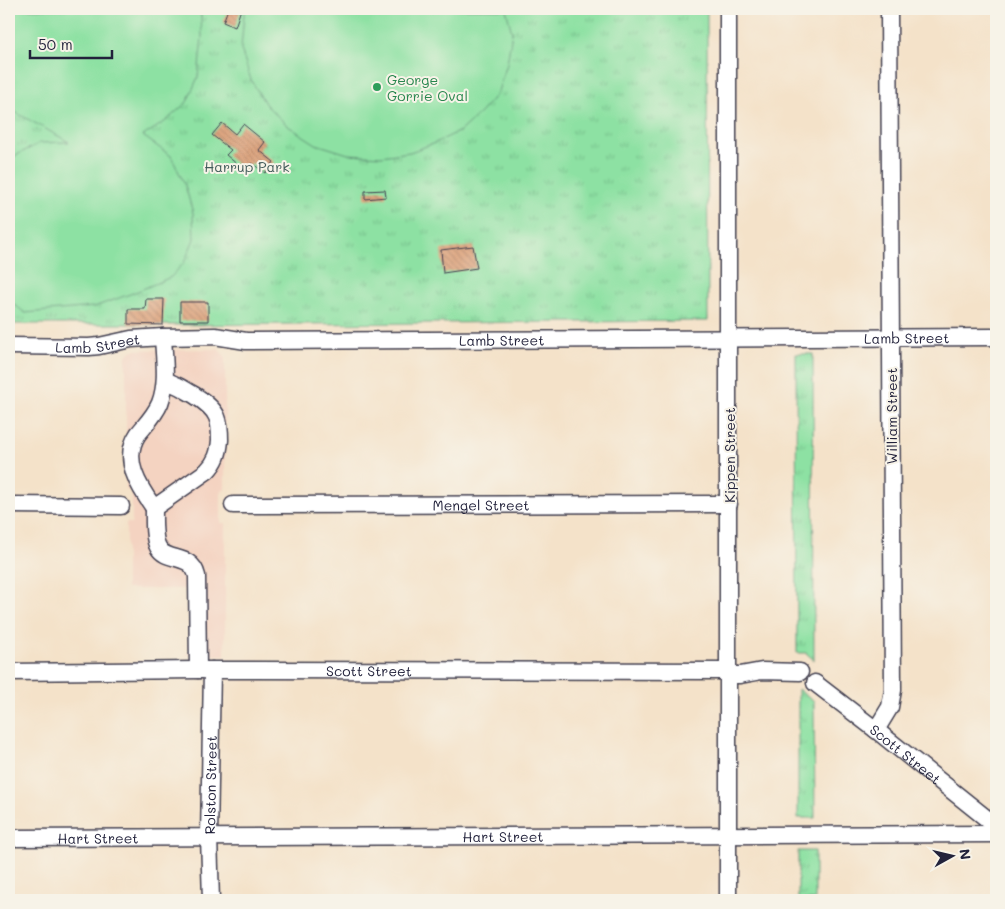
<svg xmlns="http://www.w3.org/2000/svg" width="1005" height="909" viewBox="0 0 1005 909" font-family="Mali,sans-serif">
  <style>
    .built { fill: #f4d3c1 }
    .park { fill: url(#park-tufts); stroke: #58826f }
    .pitch { fill: #8de1a3; stroke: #58826f }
    .building { fill: url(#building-back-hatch) }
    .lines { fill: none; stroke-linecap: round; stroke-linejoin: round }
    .minor-casing { stroke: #423f50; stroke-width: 19 }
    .minor { stroke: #fff; stroke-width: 16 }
    .leisure-dot { fill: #2e9e5b; stroke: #f7f3e8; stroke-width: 2 }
    .labels { text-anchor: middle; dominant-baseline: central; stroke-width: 4; stroke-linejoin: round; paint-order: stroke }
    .leisure-label { font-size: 14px; fill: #27864d; stroke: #f7f3e8; text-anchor: start }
    .park-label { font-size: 14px; fill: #425b5a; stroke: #f7f3e8 }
    .street-label { font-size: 14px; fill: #22223b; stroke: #f7f3e8 }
  </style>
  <defs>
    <pattern id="park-tufts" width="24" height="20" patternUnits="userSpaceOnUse" patternTransform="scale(1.25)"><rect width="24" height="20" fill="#8de1a3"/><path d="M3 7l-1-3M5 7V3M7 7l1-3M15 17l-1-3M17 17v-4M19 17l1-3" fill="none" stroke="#79c18d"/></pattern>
    <pattern id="building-back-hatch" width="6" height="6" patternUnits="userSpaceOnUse" patternTransform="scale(1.25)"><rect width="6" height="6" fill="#db9e76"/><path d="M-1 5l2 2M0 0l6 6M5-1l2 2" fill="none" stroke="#b18062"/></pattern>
  </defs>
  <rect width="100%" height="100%" fill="#f7f3e8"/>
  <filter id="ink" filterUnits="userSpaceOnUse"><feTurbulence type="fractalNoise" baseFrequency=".02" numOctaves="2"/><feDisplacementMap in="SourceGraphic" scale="10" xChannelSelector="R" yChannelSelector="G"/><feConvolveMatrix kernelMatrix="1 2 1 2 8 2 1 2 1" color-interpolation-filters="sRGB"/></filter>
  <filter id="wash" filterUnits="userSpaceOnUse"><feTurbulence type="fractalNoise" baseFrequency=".0096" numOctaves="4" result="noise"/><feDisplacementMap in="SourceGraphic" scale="20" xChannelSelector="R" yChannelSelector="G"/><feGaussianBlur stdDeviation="1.12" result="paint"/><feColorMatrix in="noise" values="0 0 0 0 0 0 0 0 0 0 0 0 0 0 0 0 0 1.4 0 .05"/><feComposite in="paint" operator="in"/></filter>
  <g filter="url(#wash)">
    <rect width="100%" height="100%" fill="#f4e2c9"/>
    <path class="built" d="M218,349L225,356V490L221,491V523H225V655H186L193,648L192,589H126V523H132V490H126V356L133,350Z"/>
    <path class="park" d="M9,9H707L708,321L163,325L128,324H9Z
      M796,354H813L814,660L806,653H797Z
      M798,689L814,702L815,818H798Z
      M798,851H815V900H798Z"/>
    <path class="pitch" d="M9,9H197L201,16L202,37L198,77L187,102L166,121L143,136L171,156L185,185L193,213L194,239L184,263L171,277L133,293L94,307L25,313L9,300V159L40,143L69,142L15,112L9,103Z
      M246,9H506L512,33L507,64L497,94L480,113L460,131L435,143L410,152L381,156L348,154L316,144L288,126L266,105L251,80L241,49L244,14Z"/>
    <g id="blocks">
      <path class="building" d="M228,9H241L235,27L223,22Z
        M222,123L235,134L243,124L265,142L259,150L274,162L265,173L252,163L245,171L226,155L231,150L212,135Z
        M385,190L386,197L365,199V191Z
        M473,246L477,268L443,273L441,250Z
        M146,299H164L163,325L128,324V309H145Z
        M180,302H208V321H180Z"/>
    </g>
  </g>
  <g filter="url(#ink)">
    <use href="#blocks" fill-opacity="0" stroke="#423f50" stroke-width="1"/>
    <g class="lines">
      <defs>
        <g id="minor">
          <path d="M728,9V900"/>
          <path d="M163,337C164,359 168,382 160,403C155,415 146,424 138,434C121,459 139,487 154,508L207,471C216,462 219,453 220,440C220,433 220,424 217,417C211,402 180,386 165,380"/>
          <path id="s1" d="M9,346L89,347L99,346L131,339L163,337L215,336L246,341L996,337"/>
          <path d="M9,505L121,506"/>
          <path id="s2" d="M233,505L729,504"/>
          <path d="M154,508C154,519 153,538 158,547C166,563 191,552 197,576L198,670"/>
          <path id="s3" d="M9,672L198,670L728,671"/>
          <path d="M728,675H740L762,671L800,672"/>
          <path id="s4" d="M815,683L876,730L996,826"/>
          <path d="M876,730L890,707L893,690L889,9"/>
          <path id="s5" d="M9,838L996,834"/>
          <path id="s6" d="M211,900L209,837L212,670"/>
        </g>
      </defs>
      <use href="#minor" class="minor-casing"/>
      <use href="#minor" class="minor"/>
    </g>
  </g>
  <circle class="leisure-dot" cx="377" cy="87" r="5"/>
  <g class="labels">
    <g class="leisure-label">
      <text x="387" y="79">George<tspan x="387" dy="16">Gorrie Oval</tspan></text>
    </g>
    <g class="park-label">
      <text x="247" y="166">Harrup Park</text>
    </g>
    <g class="street-label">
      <text stroke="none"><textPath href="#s1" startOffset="899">Lamb Street</textPath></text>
      <text stroke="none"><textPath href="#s1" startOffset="494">Lamb Street</textPath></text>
      <text stroke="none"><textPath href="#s1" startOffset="89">Lamb Street</textPath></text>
      <text transform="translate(891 416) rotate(-90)">William Street</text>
      <text transform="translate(729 455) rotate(-90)">Kippen Street</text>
      <text stroke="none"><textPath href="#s2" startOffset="248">Mengel Street</textPath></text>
      <text stroke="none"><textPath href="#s3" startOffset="360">Scott Street</textPath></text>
      <text stroke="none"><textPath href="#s4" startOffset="115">Scott Street</textPath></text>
      <text stroke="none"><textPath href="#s6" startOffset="115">Rolston Street</textPath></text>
      <text stroke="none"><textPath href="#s5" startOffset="494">Hart Street</textPath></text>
      <text stroke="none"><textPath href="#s5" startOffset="89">Hart Street</textPath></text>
    </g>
  </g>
  <rect width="1005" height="909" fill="none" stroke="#f7f3e8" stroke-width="30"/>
  <g transform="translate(952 856) rotate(82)" stroke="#f7f3e8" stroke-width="4" paint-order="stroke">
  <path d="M0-4L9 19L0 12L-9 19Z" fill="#22223b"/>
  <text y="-8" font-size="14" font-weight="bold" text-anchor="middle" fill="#22223b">N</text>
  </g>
  <path d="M30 50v8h82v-8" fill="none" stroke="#22223b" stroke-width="2.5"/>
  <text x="38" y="50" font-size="15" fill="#22223b" stroke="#f7f3e8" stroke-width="4" paint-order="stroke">50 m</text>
</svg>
